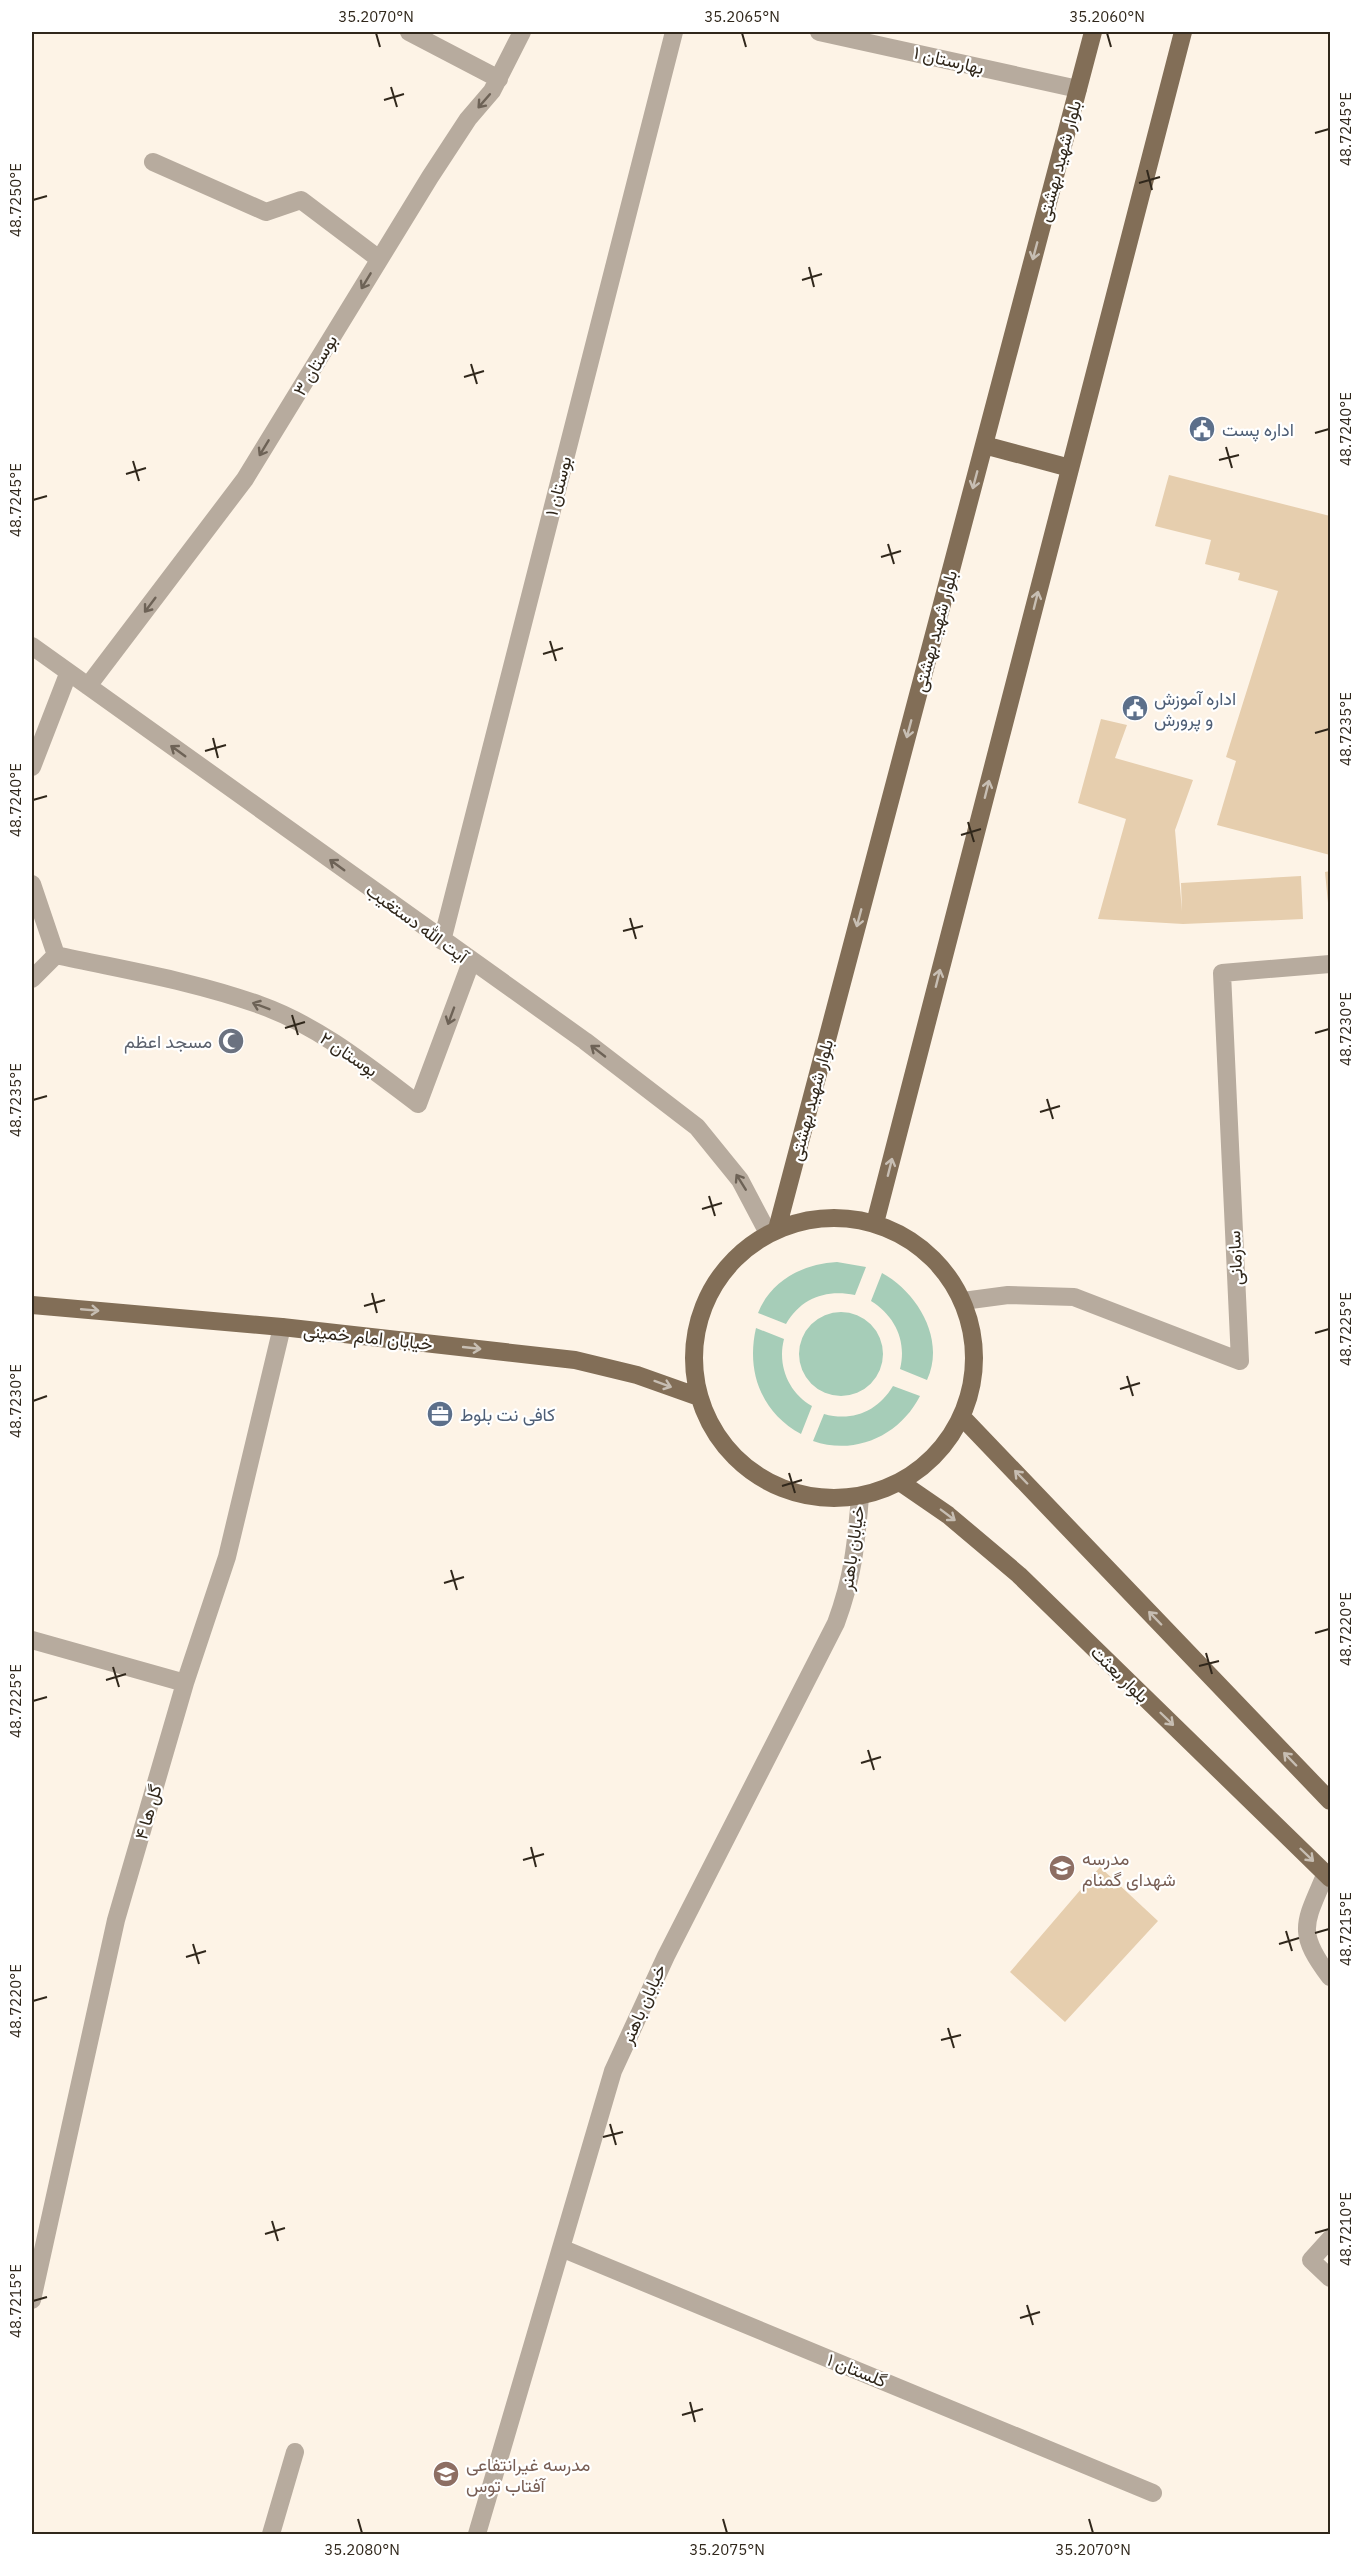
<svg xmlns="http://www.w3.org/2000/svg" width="1362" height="2566" viewBox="0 0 1362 2566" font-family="'IBM Plex Sans',Vazirmatn,sans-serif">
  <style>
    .green { fill: #a6cdb8 }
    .building { fill: #e6ceae }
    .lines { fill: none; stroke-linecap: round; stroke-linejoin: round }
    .minor { stroke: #b7ab9e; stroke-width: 18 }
    .major { stroke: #826e57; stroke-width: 18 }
    .oneway { stroke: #6d6256 }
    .oneway2 { stroke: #c7beb3 }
    .ticks { fill: none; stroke: #30271b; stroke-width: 2 }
    .labels { text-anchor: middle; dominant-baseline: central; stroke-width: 4.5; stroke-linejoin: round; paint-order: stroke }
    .street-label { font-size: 18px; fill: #30271b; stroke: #fff }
    .service-label { font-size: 18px; fill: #4e5e75; stroke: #fff; text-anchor: start }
    .worship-label { font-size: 18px; fill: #5b616d; stroke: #fff; text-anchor: end }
    .education-label { font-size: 18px; fill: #785e54; stroke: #fff; text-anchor: start }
    .neatline { fill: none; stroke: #30271b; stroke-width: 2 }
    .ticks-label { font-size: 15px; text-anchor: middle; fill: #30271b }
  </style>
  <rect width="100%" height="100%" fill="#fdf3e6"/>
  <path class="green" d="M837,1262L866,1267L855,1295C826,1289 801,1298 786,1324L758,1313C771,1280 803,1264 837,1262Z
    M882,1273C917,1292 946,1339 927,1380L900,1369C907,1341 895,1316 871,1301Z
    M799 1354a42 42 0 1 1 84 0a42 42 0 1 1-84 0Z
    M756,1328L784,1339C777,1366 789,1393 812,1406L801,1434C761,1412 746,1371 756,1328Z
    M893,1386L920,1396C900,1435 856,1456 813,1441L824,1414C853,1422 878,1411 893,1386Z"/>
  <path class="building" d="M1169,475L1330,516V855L1217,825L1236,761L1226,757L1278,591L1238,580L1240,573L1205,564L1211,540L1155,526Z
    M1101,719L1127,725L1115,758L1193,780L1175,830L1182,911L1181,883L1301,876L1303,919L1183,924L1098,919L1126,819L1078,803Z
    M1330,871V903H1328L1325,872Z
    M1100,1867L1158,1921L1065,2022L1010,1972Z"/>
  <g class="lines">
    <path class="minor" d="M409,32L499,79
      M819,32L1078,89
      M153,162L266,212L301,200L379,259
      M32,646L585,1041L697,1127L740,1180L768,1233
      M88,686L245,479L430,177L468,119L492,91L522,32
      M32,767L68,674
      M32,884L56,955
      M442,941L674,32
      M32,979L56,955C124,970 194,981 260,1005C319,1026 369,1067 418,1104L471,962
      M963,1301L1008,1295L1074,1297L1240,1361L1222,973L1330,964
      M32,1640L185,1683
      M1326,1873C1305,1923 1295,1931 1330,1977
      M1330,2239L1311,2260L1330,2278
      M561,2248L1153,2493
      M32,2300L116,1920L185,1683L227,1557L282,1327
      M271,2534L295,2452
      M477,2534L613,2071L666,1956L836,1623C853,1577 856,1545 860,1497"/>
    <path class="major" d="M984,445L1070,468
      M694 1358a140 140 0 1 1 280 0a140 140 0 1 1-280 0Z
      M875,1223L1183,32
      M777,1229L1093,32
      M32,1305L282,1327L575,1360L637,1375L699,1397
      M962,1417L1330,1801
      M900,1482L948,1515L1019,1575L1330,1878"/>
  </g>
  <defs><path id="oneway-shaft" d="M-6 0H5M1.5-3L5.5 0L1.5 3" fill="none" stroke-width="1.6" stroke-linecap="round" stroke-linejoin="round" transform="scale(1.5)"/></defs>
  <g class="oneway">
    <use href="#oneway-shaft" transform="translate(484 101) rotate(131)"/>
    <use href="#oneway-shaft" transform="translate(366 281) rotate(121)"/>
    <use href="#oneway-shaft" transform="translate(264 448) rotate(121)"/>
    <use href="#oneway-shaft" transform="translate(150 605) rotate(127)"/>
    <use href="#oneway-shaft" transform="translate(178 751) rotate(-144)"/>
    <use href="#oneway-shaft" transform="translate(337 865) rotate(-144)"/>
    <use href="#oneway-shaft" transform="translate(261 1006) rotate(-159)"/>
    <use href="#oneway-shaft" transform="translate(451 1016) rotate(110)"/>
    <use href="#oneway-shaft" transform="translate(598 1051) rotate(-142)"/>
    <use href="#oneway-shaft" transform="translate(741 1182) rotate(-122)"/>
  </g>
  <g class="oneway2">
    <use href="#oneway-shaft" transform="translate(1035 251) rotate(105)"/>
    <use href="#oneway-shaft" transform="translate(975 480) rotate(105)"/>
    <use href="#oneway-shaft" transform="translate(1036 600) rotate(-76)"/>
    <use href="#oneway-shaft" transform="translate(909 729) rotate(105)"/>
    <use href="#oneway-shaft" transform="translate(987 789) rotate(-76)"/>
    <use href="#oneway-shaft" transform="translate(859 918) rotate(105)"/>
    <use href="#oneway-shaft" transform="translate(938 978) rotate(-76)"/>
    <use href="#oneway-shaft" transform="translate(890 1167) rotate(-76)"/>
    <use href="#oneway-shaft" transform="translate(90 1310) rotate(5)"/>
    <use href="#oneway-shaft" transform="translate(472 1348) rotate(6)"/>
    <use href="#oneway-shaft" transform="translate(663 1384) rotate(20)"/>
    <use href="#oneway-shaft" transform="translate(1021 1477) rotate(-134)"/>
    <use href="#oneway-shaft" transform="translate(948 1515) rotate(37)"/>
    <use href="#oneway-shaft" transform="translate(1155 1618) rotate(-134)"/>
    <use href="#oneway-shaft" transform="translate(1167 1719) rotate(44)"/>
    <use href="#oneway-shaft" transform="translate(1290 1759) rotate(-134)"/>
    <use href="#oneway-shaft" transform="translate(1307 1855) rotate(44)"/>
  </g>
  <path class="ticks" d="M376,33L380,47M742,33L746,47M1107,33L1111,47M391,87L397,107M384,100L404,94M1315,133L1329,129M1147,170L1152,190M1139,183L1160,177M33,200L47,196M809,267L814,287M802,280L822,274M471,364L477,384M464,377L484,371M1315,433L1329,429M1226,447L1232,468M1219,460L1239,455M133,461L139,481M126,474L146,468M33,500L47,496M888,544L894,564M881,557L901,551M550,641L556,661M543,654L563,648M1315,733L1329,729M213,738L218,758M205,751L226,745M33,800L47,796M968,822L974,842M961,835L981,829M630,918L636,939M623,931L643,926M292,1015L298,1035M285,1028L305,1022M1315,1033L1329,1029M1047,1099L1053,1119M33,1100L47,1096M1040,1112L1060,1106M709,1196L715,1216M702,1209L722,1203M372,1293L377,1313M364,1306L385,1300M1315,1333L1329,1329M1127,1376L1133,1396M1120,1389L1140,1383M33,1401L47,1396M789,1473L795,1493M782,1486L802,1480M451,1570L457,1590M444,1583L464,1577M1315,1633L1329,1629M1206,1653L1212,1674M1199,1666L1219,1661M113,1667L119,1687M106,1680L126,1674M33,1701L47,1697M868,1750L874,1770M861,1763L881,1757M531,1847L536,1867M523,1860L544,1854M1286,1931L1292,1951M1315,1933L1329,1929M193,1944L199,1964M1279,1944L1299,1938M186,1957L206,1951M33,2001L47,1997M948,2028L954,2048M941,2040L961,2035M610,2124L616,2145M603,2137L623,2132M272,2221L278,2241M1315,2233L1329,2229M265,2234L285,2228M33,2301L47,2297M1027,2305L1033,2325M1020,2318L1040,2312M690,2402L695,2422M682,2415L703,2409M358,2519L362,2533M723,2519L727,2533M1089,2519L1093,2533"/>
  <defs>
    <symbol id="civic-disc" viewBox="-11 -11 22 22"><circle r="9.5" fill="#5c6f8a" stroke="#fff"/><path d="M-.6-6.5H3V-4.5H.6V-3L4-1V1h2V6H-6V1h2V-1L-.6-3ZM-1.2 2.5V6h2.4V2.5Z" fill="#fff"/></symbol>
    <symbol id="mosque-disc" viewBox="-11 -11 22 22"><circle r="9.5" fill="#6b7280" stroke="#fff"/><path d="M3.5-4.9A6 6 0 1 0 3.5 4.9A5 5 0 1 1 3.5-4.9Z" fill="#fff"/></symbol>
    <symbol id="office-disc" viewBox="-11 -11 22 22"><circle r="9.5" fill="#5c6f8a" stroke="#fff"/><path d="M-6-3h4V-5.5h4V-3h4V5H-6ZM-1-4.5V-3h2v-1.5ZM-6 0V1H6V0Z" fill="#fff"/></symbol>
    <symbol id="school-disc" viewBox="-11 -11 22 22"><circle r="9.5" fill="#8d6e63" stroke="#fff"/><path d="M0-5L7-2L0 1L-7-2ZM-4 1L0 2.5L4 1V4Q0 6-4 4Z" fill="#fff"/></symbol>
  </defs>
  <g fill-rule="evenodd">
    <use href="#civic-disc" x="1187" y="414" width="30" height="30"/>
    <use href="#civic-disc" x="1120" y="693" width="30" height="30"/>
    <use href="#mosque-disc" x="216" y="1026" width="30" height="30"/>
    <use href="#office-disc" x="425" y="1399" width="30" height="30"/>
    <use href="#school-disc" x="1047" y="1853" width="30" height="30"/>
    <use href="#school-disc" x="431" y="2459" width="30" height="30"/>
  </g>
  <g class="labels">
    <g class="street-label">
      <text transform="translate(949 60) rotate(13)">بهارستان ۱</text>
      <text transform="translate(1059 161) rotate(-75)">بلوار شهید بهشتی</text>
      <text transform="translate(315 365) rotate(-59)">بوستان ۳</text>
      <text transform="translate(558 486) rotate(-76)">بوستان ۱</text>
      <text transform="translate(935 631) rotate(-75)">بلوار شهید بهشتی</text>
      <text transform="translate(417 923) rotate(36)">آیت الله دستغیب</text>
      <text transform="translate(349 1054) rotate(34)">بوستان ۲</text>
      <text transform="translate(811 1100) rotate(-75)">بلوار شهید بهشتی</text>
      <text transform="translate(1235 1258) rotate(-93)">سازمانی</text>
      <text transform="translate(368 1337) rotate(6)">خیابان امام خمینی</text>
      <text transform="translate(852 1548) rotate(-82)">خیابان باهنر</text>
      <text transform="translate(1120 1674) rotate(44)">بلوار بعثت</text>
      <text transform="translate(148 1812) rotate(-74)">گل ها ۴</text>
      <text transform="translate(643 2004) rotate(-66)">خیابان باهنر</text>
      <text transform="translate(857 2370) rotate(22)">گلستان ۱</text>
    </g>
    <g class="service-label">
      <text x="1222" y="429">اداره پست</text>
      <text x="1154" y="698">اداره آموزش<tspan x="1154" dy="21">و پرورش</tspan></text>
      <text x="460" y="1414">کافی نت بلوط</text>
    </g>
    <g class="worship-label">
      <text x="212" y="1041">مسجد اعظم</text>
    </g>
    <g class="education-label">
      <text x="1082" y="1858">مدرسه<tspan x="1082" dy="21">شهدای گمنام</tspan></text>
      <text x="466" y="2464">مدرسه غیرانتفاعی<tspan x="466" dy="21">آفتاب توس</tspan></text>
    </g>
  </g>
  <rect width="1362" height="2566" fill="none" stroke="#ffffff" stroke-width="66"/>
  <rect x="33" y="33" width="1296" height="2500" class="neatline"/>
  <g class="ticks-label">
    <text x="376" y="22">35.2070°N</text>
    <text x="742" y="22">35.2065°N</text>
    <text x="1107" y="22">35.2060°N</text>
    <text transform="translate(1346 129) rotate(-90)" y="5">48.7245°E</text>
    <text transform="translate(16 200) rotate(-90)" y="5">48.7250°E</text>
    <text transform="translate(1346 429) rotate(-90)" y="5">48.7240°E</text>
    <text transform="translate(16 500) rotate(-90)" y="5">48.7245°E</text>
    <text transform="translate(1346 729) rotate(-90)" y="5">48.7235°E</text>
    <text transform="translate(16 800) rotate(-90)" y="5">48.7240°E</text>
    <text transform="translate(1346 1029) rotate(-90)" y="5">48.7230°E</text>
    <text transform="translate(16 1100) rotate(-90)" y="5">48.7235°E</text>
    <text transform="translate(1346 1329) rotate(-90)" y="5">48.7225°E</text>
    <text transform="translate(16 1401) rotate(-90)" y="5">48.7230°E</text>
    <text transform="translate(1346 1629) rotate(-90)" y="5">48.7220°E</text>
    <text transform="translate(16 1701) rotate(-90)" y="5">48.7225°E</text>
    <text transform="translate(1346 1929) rotate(-90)" y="5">48.7215°E</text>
    <text transform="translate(16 2001) rotate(-90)" y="5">48.7220°E</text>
    <text transform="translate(1346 2229) rotate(-90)" y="5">48.7210°E</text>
    <text transform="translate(16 2301) rotate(-90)" y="5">48.7215°E</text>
    <text x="362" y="2555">35.2080°N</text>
    <text x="727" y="2555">35.2075°N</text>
    <text x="1093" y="2555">35.2070°N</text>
  </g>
</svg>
